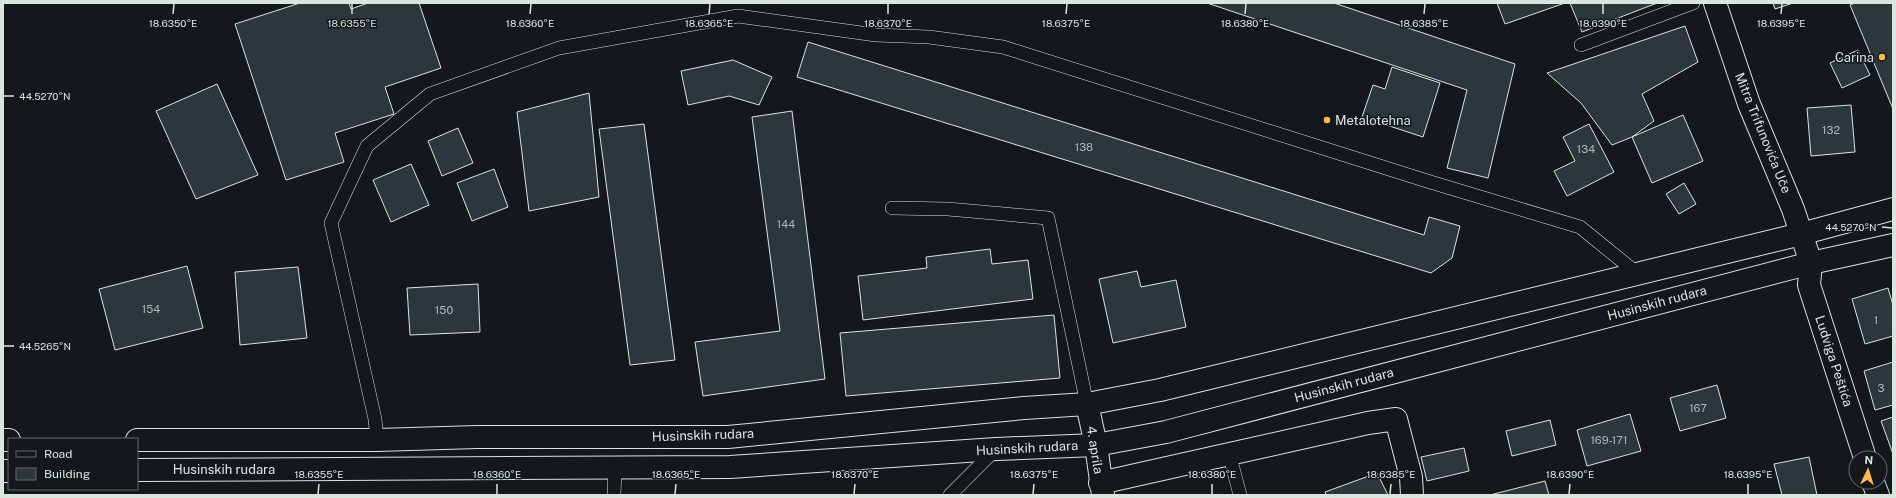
<svg xmlns="http://www.w3.org/2000/svg" width="1896" height="498" viewBox="0 0 1896 498" font-family="'Public Sans',sans-serif">
  <style>
    .building { fill: #2c363c; stroke: #d8e6dc }
    .lines { fill: none; stroke-linecap: round; stroke-linejoin: round }
    .service-casing { stroke: #d8e6dc; stroke-width: 14 }
    .minor-casing { stroke: #d8e6dc; stroke-width: 24 }
    .primary-casing { stroke: #d8e6dc; stroke-width: 24 }
    .service { stroke: #14181c; stroke-width: 13 }
    .minor { stroke: #14181c; stroke-width: 22 }
    .primary { stroke: #14181c; stroke-width: 22 }
    .ticks { fill: none; stroke: #d8e6dc; stroke-width: 1.5 }
    .poi-dot { fill: #ffb74d; stroke: #14181c; stroke-width: 1.5 }
    .labels { text-anchor: middle; dominant-baseline: central; stroke-width: 3; stroke-linejoin: round; paint-order: stroke }
    .number-label { font-size: 11px; fill: #adbab4 }
    .poi-label { font-size: 13px; fill: #d8e6dc; stroke: #14181c; text-anchor: end }
    .street-label { font-size: 13px; fill: #d8e6dc; stroke: #14181c }
    .ticks-label { font-size: 10px; text-anchor: middle; fill: #d8e6dc; stroke: #14181c; stroke-width: 3; stroke-linejoin: round; paint-order: stroke }
  </style>
  <rect width="100%" height="100%" fill="#14181c"/>
  <path class="building" d="M300,3H349L351,9L368,3H419L441,68L385,87L394,114L335,133L344,162L286,180L235,24Z
    M1207,3H1334L1515,64L1488,178L1447,168L1467,90Z
    M1497,3H1565L1505,24Z
    M1570,3H1657L1582,32Z
    M1773,3H1793L1775,9Z
    M1855,3H1893V109L1850,5Z
    M1685,26L1698,62L1642,94L1654,121L1632,137L1612,145L1581,103L1547,73Z
    M808,42L1424,235L1429,217L1460,226L1452,258L1431,273L797,77Z
    M1858,50L1870,75L1842,88L1830,63Z
    M733,60L772,77L759,105L729,96L688,105L681,71Z
    M1392,67L1440,83L1423,137L1362,117L1373,85L1385,89Z
    M217,84L258,175L196,199L156,111Z
    M589,93L599,197L529,211L517,112Z
    M1851,105L1855,152L1811,156L1807,108Z
    M792,111L825,379L703,396L695,342L780,331L752,117Z
    M1683,115L1703,161L1652,183L1632,137Z
    M644,124L675,360L630,365L599,129Z
    M1589,124L1614,172L1567,196L1554,171L1575,161L1563,137Z
    M458,128L473,163L442,176L428,141Z
    M411,164L429,205L391,222L373,180Z
    M494,169L508,207L472,221L457,183Z
    M1684,183L1696,204L1679,214L1666,194Z
    M990,249L992,264L1028,260L1033,299L863,320L858,276L927,268L926,257Z
    M187,266L203,328L115,350L99,289Z
    M298,267L307,338L240,345L235,272Z
    M1137,271L1141,287L1176,280L1186,327L1113,343L1099,279Z
    M478,284L480,332L410,335L407,288Z
    M1888,288L1893,305V336L1865,344L1852,299Z
    M1054,315L1060,378L846,396L840,333Z
    M1893,362V405L1875,410L1864,371Z
    M1717,385L1726,418L1680,431L1670,398Z
    M1630,414L1641,451L1587,466L1577,430Z
    M1893,417V454L1881,421Z
    M1550,420L1556,445L1512,456L1506,431Z
    M1464,448L1469,471L1427,481L1421,457Z
    M1809,457L1817,495H1782L1774,464Z
    M1377,473L1388,495H1326L1325,492Z
    M1545,481L1549,495H1490Z"/>
  <g class="lines">
    <defs>
      <path id="service" d="M1581,45L1693,3
        M892,208L948,209L1048,218L1087,404
        M377,440L375,419L331,223L367,146L430,94L559,48L738,16L876,35L929,37L1003,47L1427,181L1580,227L1638,274
        M1229,453L1240,495
        M614,495L615,467
        M950,495L996,449"/>
      <path id="minor" d="M1715,3L1749,104L1793,209L1811,263L1809,285L1865,458
        M1087,404L1096,445L1103,495
        M1873,482L1878,495
        M1100,483L1368,423L1396,419L1411,477L1412,495"/>
      <path id="primary" d="M3,440H9
        M137,440H377L477,437H728L1024,408L1087,404L1160,390L1801,234L1893,209
        M137,470L730,467L996,449L1096,445L1166,432L1811,263L1893,245
        M3,471H9"/>
    </defs>
    <use href="#service" class="service-casing"/>
    <use href="#minor" class="minor-casing"/>
    <use href="#primary" class="primary-casing"/>
    <use href="#service" class="service"/>
    <use href="#minor" class="minor"/>
    <use href="#primary" class="primary"/>
  </g>
  <path class="ticks" d="M173,14L174,4M352,14V4M530,14L531,4M709,14L710,4M888,14V4M1066,14L1067,4M1245,14L1246,4M1424,14L1425,4M1603,14V4M1781,14L1782,4M4,96H14M1882,227L1892,228M4,346H14M318,494L319,484M497,494V484M675,494L676,484M854,494L855,484M1033,494L1034,484M1212,494V484M1390,494L1391,484M1569,494L1570,484M1748,494V484"/>
  <g class="poi-dot">
    <circle cx="1882" cy="57" r="4"/>
    <circle cx="1327" cy="120" r="4"/>
  </g>
  <g class="labels">
    <g class="number-label">
      <text x="1831" y="130">132</text>
      <text x="1084" y="147">138</text>
      <text x="1586" y="149">134</text>
      <text x="786" y="224">144</text>
      <text x="151" y="309">154</text>
      <text x="444" y="310">150</text>
      <text x="1876" y="320">1</text>
      <text x="1881" y="388">3</text>
      <text x="1698" y="408">167</text>
      <text x="1609" y="440">169-171</text>
    </g>
    <g class="poi-label">
      <text x="1874" y="57">Carina</text>
      <text x="1335" y="120" text-anchor="start">Metalotehna</text>
    </g>
    <g class="street-label">
      <text transform="translate(1763 133) rotate(68)">Mitra Trifunovića Uče</text>
      <text transform="translate(1657 303) rotate(-15)">Husinskih rudara</text>
      <text transform="translate(1834 361) rotate(72)">Ludviga Peštića</text>
      <text transform="translate(1344 385) rotate(-15)">Husinskih rudara</text>
      <text transform="translate(703 435) rotate(-2)">Husinskih rudara</text>
      <text transform="translate(1027 448) rotate(-3)">Husinskih rudara</text>
      <text transform="translate(1095 450) rotate(81)">4. aprila</text>
      <text x="224" y="469">Husinskih rudara</text>
    </g>
  </g>
  <g class="ticks-label">
    <text x="173" y="27">18.6350°E</text>
    <text x="352" y="27">18.6355°E</text>
    <text x="530" y="27">18.6360°E</text>
    <text x="709" y="27">18.6365°E</text>
    <text x="888" y="27">18.6370°E</text>
    <text x="1066" y="27">18.6375°E</text>
    <text x="1245" y="27">18.6380°E</text>
    <text x="1424" y="27">18.6385°E</text>
    <text x="1603" y="27">18.6390°E</text>
    <text x="1781" y="27">18.6395°E</text>
    <text x="45" y="100">44.5270°N</text>
    <text x="1851" y="231">44.5270°N</text>
    <text x="45" y="350">44.5265°N</text>
    <text x="319" y="478">18.6355°E</text>
    <text x="497" y="478">18.6360°E</text>
    <text x="676" y="478">18.6365°E</text>
    <text x="855" y="478">18.6370°E</text>
    <text x="1034" y="478">18.6375°E</text>
    <text x="1212" y="478">18.6380°E</text>
    <text x="1391" y="478">18.6385°E</text>
    <text x="1570" y="478">18.6390°E</text>
    <text x="1748" y="478">18.6395°E</text>
  </g>
  <rect width="1896" height="498" fill="none" stroke="#d8e6dc" stroke-width="8"/>
  <rect x="8" y="438" width="130" height="52" fill="#14181c" stroke="#626a69"/>
  <rect x="16" y="451" width="20" height="6" fill="#14181c" stroke="#626a69"/>
  <text x="44" y="458" font-size="12" fill="#d8e6dc">Road</text>
  <rect x="16" y="468" width="20" height="12" fill="#2c363c" stroke="#626a69"/>
  <text x="44" y="478" font-size="12" fill="#d8e6dc">Building</text>
  <g transform="translate(1868 470) rotate(4)"><circle r="19" fill="#14181c" stroke="#626a69"/>
  <path d="M0-3L7 15L0 10L-7 15Z" fill="#ffb74d"/>
  <text y="-6" font-size="11" font-weight="bold" text-anchor="middle" fill="#d8e6dc">N</text>
  </g>
</svg>
